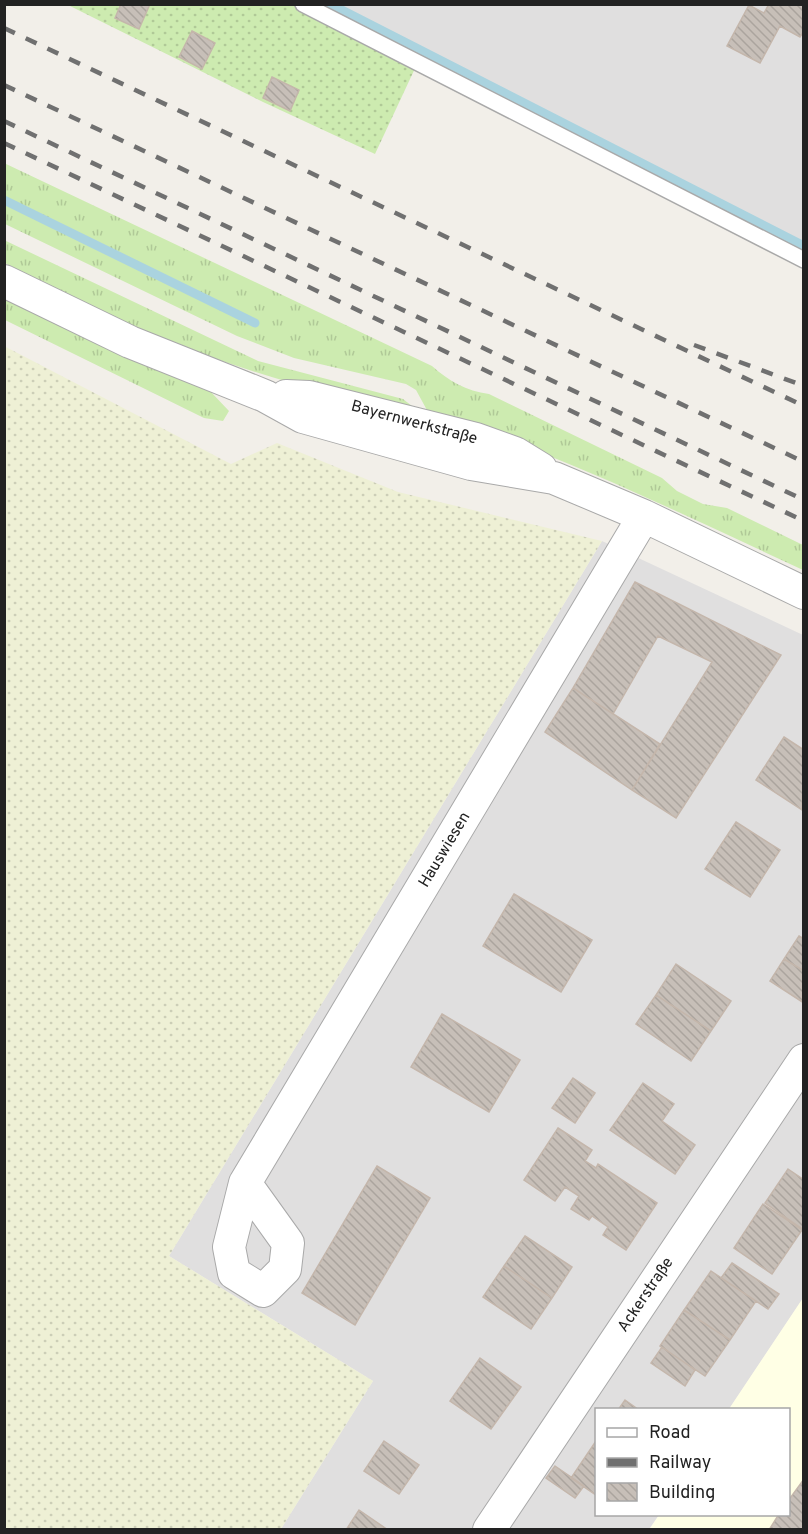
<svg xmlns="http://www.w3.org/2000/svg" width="808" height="1534" viewBox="0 0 808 1534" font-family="Overpass,sans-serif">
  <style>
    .residential { fill: #e0dfdf }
    .education { fill: #ffffe5 }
    .farmland { fill: url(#farmland-dots) }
    .grass { fill: url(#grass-tufts) }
    .garden { fill: url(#garden-dots) }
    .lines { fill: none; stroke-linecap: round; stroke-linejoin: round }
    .stream { stroke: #aad3df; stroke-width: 9 }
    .building { fill: url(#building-back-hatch); stroke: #c4b6ab; stroke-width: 1.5 }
    .service-casing { stroke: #a9a9a9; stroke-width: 18 }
    .minor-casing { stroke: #a9a9a9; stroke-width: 34 }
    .service { stroke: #fff; stroke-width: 15 }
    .minor { stroke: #fff; stroke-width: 32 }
    .rail { stroke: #707070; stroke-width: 4.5; stroke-dasharray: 12 12; stroke-linecap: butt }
    .labels { text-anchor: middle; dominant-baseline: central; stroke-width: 6; stroke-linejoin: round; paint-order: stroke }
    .street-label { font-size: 16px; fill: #222; stroke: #fff }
  </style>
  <defs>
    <pattern id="farmland-dots" width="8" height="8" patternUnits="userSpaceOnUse" patternTransform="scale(1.5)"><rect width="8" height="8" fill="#eef0d5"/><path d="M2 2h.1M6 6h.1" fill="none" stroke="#ccceb7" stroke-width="1.8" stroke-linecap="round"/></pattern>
    <pattern id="grass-tufts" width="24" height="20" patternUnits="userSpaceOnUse" patternTransform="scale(1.5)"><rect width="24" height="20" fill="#cdebb0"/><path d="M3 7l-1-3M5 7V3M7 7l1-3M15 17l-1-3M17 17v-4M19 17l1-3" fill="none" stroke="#b0c997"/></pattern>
    <pattern id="garden-dots" width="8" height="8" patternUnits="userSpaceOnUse" patternTransform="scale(1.5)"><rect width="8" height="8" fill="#cdebb0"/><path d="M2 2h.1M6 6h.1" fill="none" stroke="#b0c997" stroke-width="1.8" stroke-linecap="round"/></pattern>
    <pattern id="building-back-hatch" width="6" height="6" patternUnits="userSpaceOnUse" patternTransform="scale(1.5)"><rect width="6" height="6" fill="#c7bfb8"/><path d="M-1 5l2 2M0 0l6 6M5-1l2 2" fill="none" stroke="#aba49e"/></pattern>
  </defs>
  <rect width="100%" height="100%" fill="#f2efe9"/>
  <path class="residential" d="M303,5H803V260Z
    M602,541L803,635V1298L729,1409L596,1410V1514L659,1515L649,1529H281L373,1381L169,1256Z"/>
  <path class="education" d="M803,1298V1529L649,1530L659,1515L788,1514V1410L729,1409Z"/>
  <path class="farmland" d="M4,346L231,464L277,443L398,492L602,541L169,1256L373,1381L281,1529H5Z"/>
  <path class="grass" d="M4,163L432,366C449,381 466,391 489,394L662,478L677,491L703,504L727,508L803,545V570C680,513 558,453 428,412L416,390L406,384L294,358L237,336L5,224Z
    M4,240L258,361L403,399L412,406L411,414C324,394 240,370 157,337C105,316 55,288 5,263Z
    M4,298L210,391L229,411L223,421L204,418L5,320Z"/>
  <path class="garden" d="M68,5H303L418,62L375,154L263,102Z"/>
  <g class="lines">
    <path class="stream" d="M330,4L804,246
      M4,200L255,323"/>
  </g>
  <path class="building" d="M121,4H150L139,29L115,18Z
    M769,4H804V31L800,37L780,26L760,63L727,46L749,5L764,13Z
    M192,31L215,43L202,69L179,57Z
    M272,77L299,90L290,111L263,98Z
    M635,582L781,655L676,818L632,790L712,662L658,636L613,714L573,688Z
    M573,688L660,744L632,790L545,732Z
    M784,737L804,750L802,810L756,780Z
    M736,822L780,850L750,897L705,869Z
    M514,894L592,940L561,992L483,946Z
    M799,936L804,939V971L784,959Z
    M784,959L804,971V1003L770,981Z
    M676,964L731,1001L711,1031L656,995Z
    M656,995L711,1031L691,1061L636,1024Z
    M442,1014L520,1060L489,1112L411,1067Z
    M573,1078L595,1093L575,1123L552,1108Z
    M643,1083L674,1104L662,1121L695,1145L675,1174L610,1130Z
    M558,1128L592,1150L585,1161L596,1168L598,1164L657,1203L626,1250L603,1235L608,1227L592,1216L589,1220L571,1209L579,1196L565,1187L555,1201L524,1180Z
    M377,1166L430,1198L355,1325L302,1293Z
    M788,1169L804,1180V1230L765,1203Z
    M763,1204L802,1230L772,1274L734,1248Z
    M525,1236L572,1267L552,1298L504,1266Z
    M732,1263L779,1294L768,1309L721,1278Z
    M504,1266L552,1298L531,1329L483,1297Z
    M711,1271L756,1301L730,1340L684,1310Z
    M684,1310L730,1340L705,1376L660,1346Z
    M662,1347L695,1370L685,1386L651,1363Z
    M480,1358L521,1387L491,1429L450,1401Z
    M625,1400L639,1410H618Z
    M384,1441L419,1465L399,1494L364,1471Z
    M596,1441V1495L571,1478Z
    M555,1466L584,1486L575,1498L546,1478Z
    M804,1479V1530H769L779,1514H788V1501Z
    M359,1510L388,1530H346Z"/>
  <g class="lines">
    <defs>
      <path id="service" d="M303,4L804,260"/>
      <path id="minor" d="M4,281L130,342L265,396L303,417L471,464L554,478L644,516L804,593
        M286,396L309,397L476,439L515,453L541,469
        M245,1183L288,1243L285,1269L263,1291L234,1273L229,1247L245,1183L644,516
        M489,1530L804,1060"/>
    </defs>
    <use href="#service" class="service-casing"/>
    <use href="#minor" class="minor-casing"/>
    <use href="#service" class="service"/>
    <use href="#minor" class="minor"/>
    <path class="rail" d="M4,28L804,406
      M4,85L804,462
      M4,121L804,500
      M4,143L804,521
      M694,345L804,386"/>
  </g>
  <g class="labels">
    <g class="street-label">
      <text transform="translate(414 423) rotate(15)">Bayernwerkstraße</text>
      <text transform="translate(445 850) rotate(-59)">Hauswiesen</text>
      <text transform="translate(646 1295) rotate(-56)">Ackerstraße</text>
    </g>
  </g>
  <rect width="808" height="1534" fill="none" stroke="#222222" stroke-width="12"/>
  <rect x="595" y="1408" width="195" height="108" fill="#ffffff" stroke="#a7a7a7" stroke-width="1.5"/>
  <rect x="607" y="1428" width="30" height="9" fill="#ffffff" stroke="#a7a7a7" stroke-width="1.5"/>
  <text x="649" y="1438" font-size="18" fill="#222222">Road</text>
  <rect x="607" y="1458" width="30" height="9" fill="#707070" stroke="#a7a7a7" stroke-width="1.5"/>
  <text x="649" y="1468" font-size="18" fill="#222222">Railway</text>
  <rect x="607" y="1483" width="30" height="18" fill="url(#building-back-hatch)" stroke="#a7a7a7" stroke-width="1.5"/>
  <text x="649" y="1498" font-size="18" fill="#222222">Building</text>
</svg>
